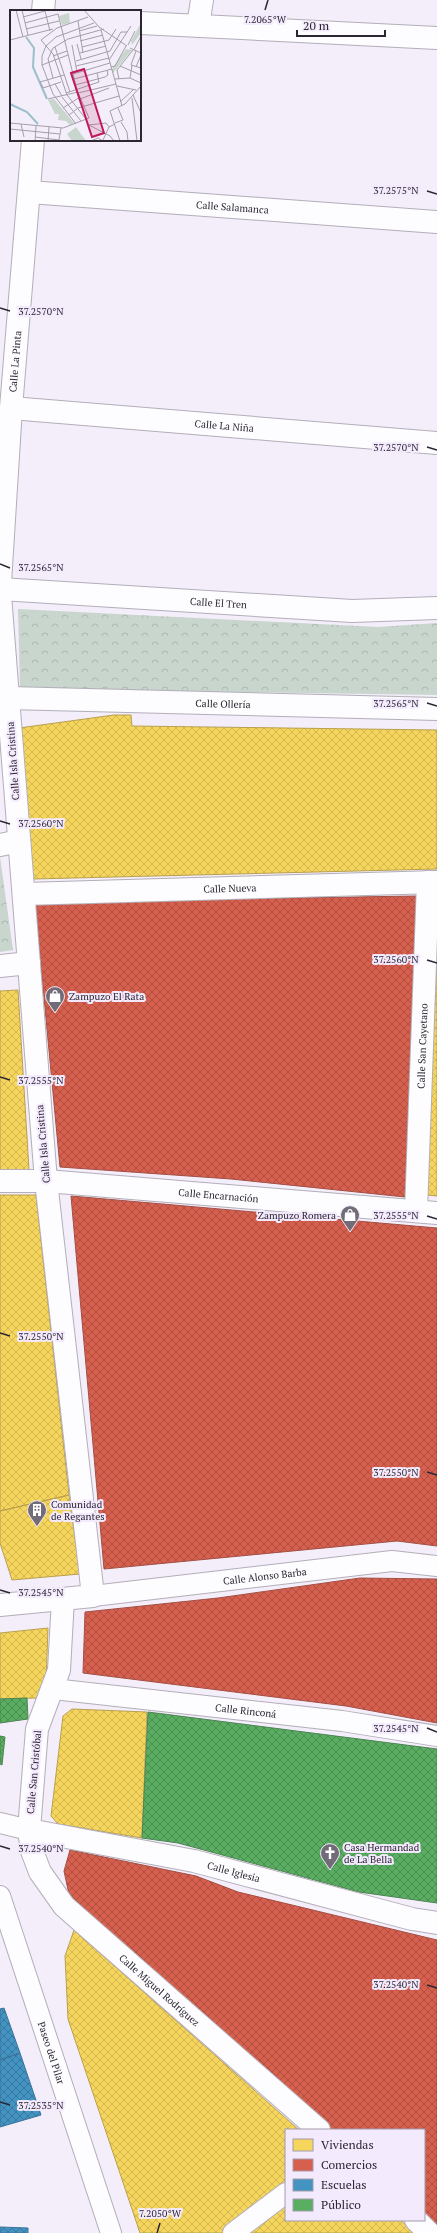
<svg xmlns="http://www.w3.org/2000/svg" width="437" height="2233" viewBox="0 0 437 2233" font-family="'PT Serif',serif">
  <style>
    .park { fill: url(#park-crowns) }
    .homes { fill: url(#homes-cross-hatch); stroke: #b9a04f }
    .shops { fill: url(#shops-cross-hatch); stroke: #a34f45 }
    .schools { fill: url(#schools-cross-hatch); stroke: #3c7298 }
    .public { fill: url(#public-cross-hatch); stroke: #4c8553 }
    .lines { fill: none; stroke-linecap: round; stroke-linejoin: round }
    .pedestrian-casing { stroke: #b3aeb9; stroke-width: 22 }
    .minor-casing { stroke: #b3aeb9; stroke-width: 24 }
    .tertiary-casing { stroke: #b3aeb9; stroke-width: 24 }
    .pedestrian { stroke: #fdfcfe; stroke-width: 20 }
    .minor { stroke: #fdfcfe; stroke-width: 22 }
    .tertiary { stroke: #fdfcfe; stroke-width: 22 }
    .ticks { fill: none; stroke: #2c2632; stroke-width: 1.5 }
    .labels { text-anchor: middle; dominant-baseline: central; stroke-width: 4; stroke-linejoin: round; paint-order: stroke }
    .street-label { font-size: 10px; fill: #2c2632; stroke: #f3eafd }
    .poi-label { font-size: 10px; fill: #2c2632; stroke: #f3eafd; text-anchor: start }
    .inset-river { fill: none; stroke: #9bbfcb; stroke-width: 2 }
    .inset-road { fill: none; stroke: #a39ea9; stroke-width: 1 }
    .view { fill: #c2185b; fill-opacity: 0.15; stroke: #c2185b; stroke-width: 2 }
    .inset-edge { fill: none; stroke: #2c2632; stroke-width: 2 }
    .ticks-label { font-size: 10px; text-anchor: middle; fill: #2c2632; stroke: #f3eafd; stroke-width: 4; stroke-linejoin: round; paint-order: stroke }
  </style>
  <defs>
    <pattern id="park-crowns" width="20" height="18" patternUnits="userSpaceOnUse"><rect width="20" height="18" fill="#c8d6ce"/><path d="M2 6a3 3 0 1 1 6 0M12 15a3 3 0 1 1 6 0" fill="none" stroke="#acb8b1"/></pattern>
    <pattern id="homes-cross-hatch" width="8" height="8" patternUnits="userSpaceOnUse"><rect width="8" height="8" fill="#f6d55c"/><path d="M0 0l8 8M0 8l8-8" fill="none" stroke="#d3b750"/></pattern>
    <pattern id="shops-cross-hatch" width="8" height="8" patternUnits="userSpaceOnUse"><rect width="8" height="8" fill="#d6604d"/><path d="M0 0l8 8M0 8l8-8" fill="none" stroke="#ae4f41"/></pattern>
    <pattern id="schools-cross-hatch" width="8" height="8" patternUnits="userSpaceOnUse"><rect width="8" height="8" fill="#4393c3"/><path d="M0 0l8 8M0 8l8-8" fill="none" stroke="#38789f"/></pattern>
    <pattern id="public-cross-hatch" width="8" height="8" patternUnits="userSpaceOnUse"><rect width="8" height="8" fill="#5aae61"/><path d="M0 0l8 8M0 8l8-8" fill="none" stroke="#4b8d51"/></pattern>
  </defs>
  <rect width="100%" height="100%" fill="#f3eef9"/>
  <path class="park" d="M18,609L378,627L437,623V695L20,689Z
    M0,857L13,950L0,952Z"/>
  <path class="homes" d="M114,715H131L132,726L437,730V869L33,879L19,728Z
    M437,946V1196L427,1195Z
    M18,990L29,1170H0V991Z
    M0,1195H36L69,1495L0,1511Z
    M69,1495L80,1574L12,1580L0,1543V1511Z
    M48,1628L46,1683L37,1698L0,1699V1633Z
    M72,1709L147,1712L142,1838L58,1824L51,1816L63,1716Z
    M74,1930L299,2130H286V2184L223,2233H140L68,2019L65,1956Z
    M286,2201V2220H400L415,2233H242Z"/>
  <path class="shops" d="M416,896L405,1197L231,1179L60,1167L35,902Z
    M71,1196L437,1228V1546L397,1541L104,1569Z
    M360,1578L437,1579V1723L346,1706L83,1673L85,1612L218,1598Z
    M70,1850L196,1876L238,1892L437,1940V2231L424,2218V2130H331L70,1899L64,1871Z"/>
  <path class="schools" d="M4,2008L20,2053L0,2060V2009Z
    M20,2053L41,2115L0,2127V2060Z
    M0,2227L28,2228V2233H0Z"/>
  <path class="public" d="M27,1698L28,1719L0,1723V1699Z
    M148,1712L437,1749V1903L359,1892L178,1843L142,1838Z
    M0,1736L5,1737L2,1765L0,1764Z"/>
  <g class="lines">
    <defs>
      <g id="pedestrian">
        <path id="s1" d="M93,1596L392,1561L437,1566"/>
        <path id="s2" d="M53,1689L342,1721L437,1736"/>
        <path d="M0,1823L29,1830"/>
        <path id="s3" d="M0,1896L111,2233"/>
        <path d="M233,2233L286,2193"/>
      </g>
      <g id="minor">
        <path d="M140,23L437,38"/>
        <path d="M198,26L202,0"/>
        <path id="s4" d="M29,192L437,222"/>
        <path id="s5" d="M11,408L437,443"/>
        <path id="s6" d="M0,589L352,611L437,608"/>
        <path id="s7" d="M8,698L437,709"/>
        <path d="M0,845L19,841"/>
        <path id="s8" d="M24,894L437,882"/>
        <path d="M0,966L29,963"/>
        <path id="s9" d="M0,1181H46L437,1213"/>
        <path id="s10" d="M416,1211L428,882"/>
        <path id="s11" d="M63,1599L59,1670L37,1729L29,1830L32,1851L40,1872L64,1906L319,2130"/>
        <path d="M0,1605L93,1596L46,1181L5,659"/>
        <path id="s12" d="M29,1830L194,1861L412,1919L437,1923"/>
        <path d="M416,2220L429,2233"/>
      </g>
      <g id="tertiary">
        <path d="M43,11L44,0"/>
        <path id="s13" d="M0,583L11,408L33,140"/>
        <path d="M0,595L5,659H0"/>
      </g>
    </defs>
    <use href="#pedestrian" class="pedestrian-casing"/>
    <use href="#minor" class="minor-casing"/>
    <use href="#tertiary" class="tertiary-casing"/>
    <use href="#pedestrian" class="pedestrian"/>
    <use href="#minor" class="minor"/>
    <use href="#tertiary" class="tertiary"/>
  </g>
  <path class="ticks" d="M265,10L268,0M427,191L437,194M0,308L10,311M427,447L437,450M0,564L10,568M427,703L437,706M0,821L10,824M427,960L437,963M0,1077L10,1080M427,1216L437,1219M0,1333L10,1336M427,1472L437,1475M0,1590L10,1593M427,1728L437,1732M0,1846L10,1849M427,1985L437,1988M0,2102L10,2105M157,2233L160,2223"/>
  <defs>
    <symbol id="shop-pin" viewBox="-11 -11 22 30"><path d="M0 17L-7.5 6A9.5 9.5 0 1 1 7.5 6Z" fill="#726c78" stroke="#f3eafd"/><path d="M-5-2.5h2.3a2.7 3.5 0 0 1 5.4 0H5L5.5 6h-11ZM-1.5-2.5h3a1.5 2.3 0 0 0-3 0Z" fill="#fff"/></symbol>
    <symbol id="building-pin" viewBox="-11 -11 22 30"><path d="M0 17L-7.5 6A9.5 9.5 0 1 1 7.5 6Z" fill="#726c78" stroke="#f3eafd"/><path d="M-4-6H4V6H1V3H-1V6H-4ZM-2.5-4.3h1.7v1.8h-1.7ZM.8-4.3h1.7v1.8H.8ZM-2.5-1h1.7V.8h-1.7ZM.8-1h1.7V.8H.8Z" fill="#fff"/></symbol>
    <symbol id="church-pin" viewBox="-11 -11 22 30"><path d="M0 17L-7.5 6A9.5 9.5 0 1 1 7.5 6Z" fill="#726c78" stroke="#f3eafd"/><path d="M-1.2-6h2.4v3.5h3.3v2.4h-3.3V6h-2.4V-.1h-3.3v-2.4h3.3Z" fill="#fff"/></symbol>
  </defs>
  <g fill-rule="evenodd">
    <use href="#shop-pin" x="44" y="985" width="22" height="30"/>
    <use href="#shop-pin" x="339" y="1204" width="22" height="30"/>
    <use href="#building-pin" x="26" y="1499" width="22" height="30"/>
    <use href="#church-pin" x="319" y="1842" width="22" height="30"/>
  </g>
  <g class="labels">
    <g class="street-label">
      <text stroke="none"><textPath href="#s4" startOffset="204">Calle Salamanca</textPath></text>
      <text stroke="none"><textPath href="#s13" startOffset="222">Calle La Pinta</textPath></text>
      <text stroke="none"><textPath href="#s5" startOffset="214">Calle La Niña</textPath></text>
      <text stroke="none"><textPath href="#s6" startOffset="219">Calle El Tren</textPath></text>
      <text stroke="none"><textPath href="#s7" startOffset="215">Calle Ollería</textPath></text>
      <text transform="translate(13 761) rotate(-94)">Calle Isla Cristina</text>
      <text stroke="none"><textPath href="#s8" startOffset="206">Calle Nueva</textPath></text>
      <text stroke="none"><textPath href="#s10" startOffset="165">Calle San Cayetano</textPath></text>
      <text transform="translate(43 1144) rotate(-95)">Calle Isla Cristina</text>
      <text stroke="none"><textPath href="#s9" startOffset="219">Calle Encarnación</textPath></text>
      <text stroke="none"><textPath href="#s1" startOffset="173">Calle Alonso Barba</textPath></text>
      <text stroke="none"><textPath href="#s2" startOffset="194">Calle Rinconá</textPath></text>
      <text transform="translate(34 1772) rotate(-85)">Calle San Cristóbal</text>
      <text stroke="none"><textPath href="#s12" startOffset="209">Calle Iglesia</textPath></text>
      <text stroke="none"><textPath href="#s11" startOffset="448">Calle Miguel Rodríguez</textPath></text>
      <text stroke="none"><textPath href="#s3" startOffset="165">Paseo del Pilar</textPath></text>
    </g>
    <g class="poi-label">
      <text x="69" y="996">Zampuzo El Rata</text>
      <text x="336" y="1215" text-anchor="end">Zampuzo Romera</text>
      <text x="51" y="1504">Comunidad<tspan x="51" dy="12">de Regantes</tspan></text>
      <text x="344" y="1847">Casa Hermandad<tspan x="344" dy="12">de La Bella</tspan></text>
    </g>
  </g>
  <g transform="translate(10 10)">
    <rect width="131" height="131" fill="#f3eef9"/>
    <path d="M131,13V23L122,35L121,31ZM116,39L122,40L103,63L102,59ZM44,89L64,113L60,115L56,111L48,110L49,104H45L38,90Z" fill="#c8d6ce"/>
    <path d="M59,3L60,13L52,15L49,6ZM66,117L76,131H62L57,124Z" fill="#c8d6ce"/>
    <path class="inset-river" d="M16,27L24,38L23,57L37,89M0,94L17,102L28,114"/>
    <path class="inset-road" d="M6,0L13,27M12,0L18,25M74,0L90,18M35,1L40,21M13,7L35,1M68,11L73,43M89,17L117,36M16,19L49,11M91,20L112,96M69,21L87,16M0,30L43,19M70,31L93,25M67,34L71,49M62,35L67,62M118,35L125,21M45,37L60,82M72,37L99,30L106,19M120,38L131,43M124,40L131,26M126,41L121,55L131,58M70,43L96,36M43,46L57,41M99,50L121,16M66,51L100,41L111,22H117M32,55L58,45M66,56L99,48M110,56L131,65M101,57L105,56L116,36M126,57L131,45M63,64L100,53M43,68L38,49L43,38L58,29L94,19M120,68L122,55M64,69L102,59M105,69L120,68L131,73M109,69L107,60L123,40M51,72L33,78L30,72L54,65M45,74L52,86M65,75L95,67L98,65L97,60M107,76L126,80M56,83L89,72L87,63M68,83L106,74M123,85L131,103M52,87L71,111M122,88L127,131M38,89L68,82M70,89L99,78M110,92L123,80M53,98L70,87M59,105L68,98L109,86M76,109L57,85L43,44L31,30L47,18L78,7M111,112L117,122L118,131M0,113L53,118L79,108L67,80L48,4L15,13M105,113L113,110L108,98M11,114L14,127M66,114L43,84L32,55V46L36,36L46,27L84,13M79,115L100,126L104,131M79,115L96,113L99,117M0,119L50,124M25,127L49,130M49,130L51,118M93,130L99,117L105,114M25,131L26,116M38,131L39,117M81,131L88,128L93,131M110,131L100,101L115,94L131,76"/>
    <path class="view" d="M74,59L94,123L82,127L61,63Z"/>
    <rect width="131" height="131" class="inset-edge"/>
  </g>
  <g class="ticks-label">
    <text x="265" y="23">7.2065°W</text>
    <text x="396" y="194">37.2575°N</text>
    <text x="41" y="315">37.2570°N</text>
    <text x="396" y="451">37.2570°N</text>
    <text x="41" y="571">37.2565°N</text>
    <text x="396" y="707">37.2565°N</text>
    <text x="41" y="827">37.2560°N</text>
    <text x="396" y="963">37.2560°N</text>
    <text x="41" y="1084">37.2555°N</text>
    <text x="396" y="1219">37.2555°N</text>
    <text x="41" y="1340">37.2550°N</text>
    <text x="396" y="1476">37.2550°N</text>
    <text x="41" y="1596">37.2545°N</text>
    <text x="396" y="1732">37.2545°N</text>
    <text x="41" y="1852">37.2540°N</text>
    <text x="396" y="1988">37.2540°N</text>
    <text x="41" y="2109">37.2535°N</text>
    <text x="160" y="2217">7.2050°W</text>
  </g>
  <rect x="285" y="2129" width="140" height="92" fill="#f3eafd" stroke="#a39cac"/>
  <rect x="293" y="2139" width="20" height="12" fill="#f6d55c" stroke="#a39cac"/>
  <text x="321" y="2149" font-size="12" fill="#2c2632">Viviendas</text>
  <rect x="293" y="2159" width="20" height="12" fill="#d6604d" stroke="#a39cac"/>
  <text x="321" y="2169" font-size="12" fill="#2c2632">Comercios</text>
  <rect x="293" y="2179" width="20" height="12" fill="#4393c3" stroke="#a39cac"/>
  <text x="321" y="2189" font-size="12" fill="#2c2632">Escuelas</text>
  <rect x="293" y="2199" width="20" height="12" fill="#5aae61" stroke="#a39cac"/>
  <text x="321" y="2209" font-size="12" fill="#2c2632">Público</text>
  <path d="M297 30v6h88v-6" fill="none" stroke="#2c2632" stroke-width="2"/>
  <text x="303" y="30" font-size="12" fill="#2c2632" stroke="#f3eafd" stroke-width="3" paint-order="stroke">20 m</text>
</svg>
